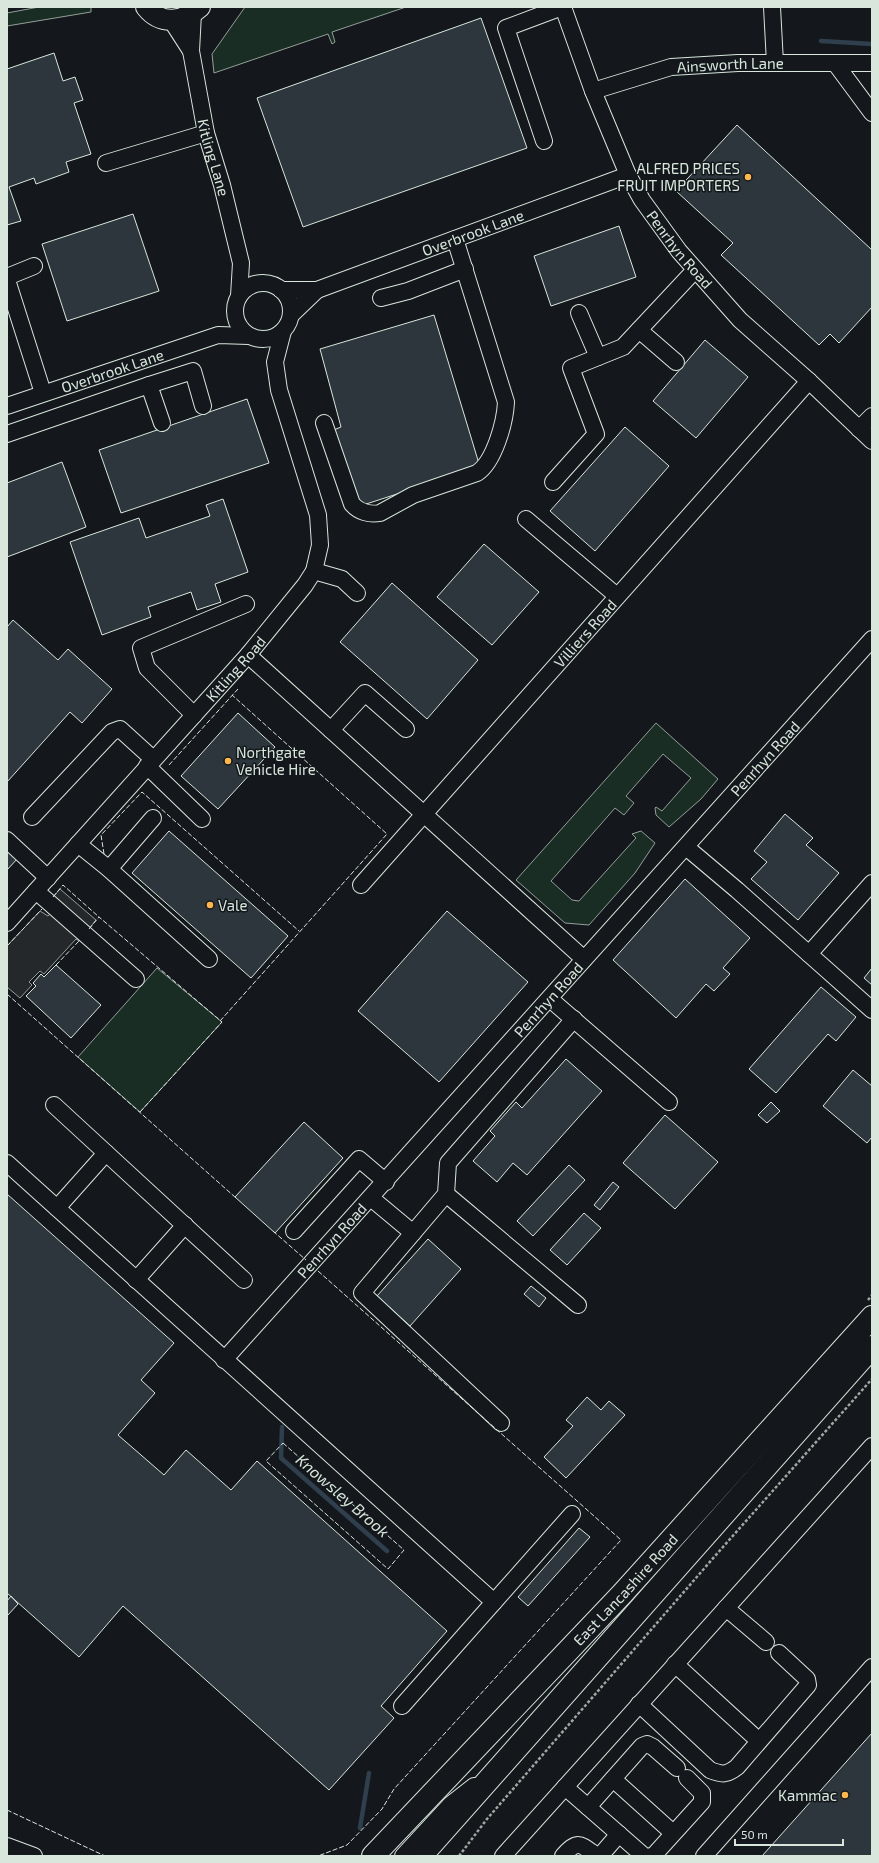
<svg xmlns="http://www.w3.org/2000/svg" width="879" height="1863" viewBox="0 0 879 1863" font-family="'Exo 2',sans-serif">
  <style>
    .green { fill: #1a2d24; stroke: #939e99 }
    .parking { fill: #24282b; stroke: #939e99 }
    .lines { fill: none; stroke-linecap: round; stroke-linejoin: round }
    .stream { stroke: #2f3f4d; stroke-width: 4.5 }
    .building { fill: #2c363c; stroke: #d8e6dc }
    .minor-casing { stroke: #d8e6dc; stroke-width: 18 }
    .major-casing { stroke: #d8e6dc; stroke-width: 22 }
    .highway-casing { stroke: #d8e6dc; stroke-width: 24 }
    .path { stroke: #9da8a2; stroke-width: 2.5; stroke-dasharray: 3 2; stroke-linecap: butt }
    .minor { stroke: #14181c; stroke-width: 16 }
    .major { stroke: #14181c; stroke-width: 20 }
    .highway { stroke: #14181c; stroke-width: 22 }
    .fence { stroke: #d8e6dc; stroke-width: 1; stroke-dasharray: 5 2; stroke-linecap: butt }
    .poi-dot { fill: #ffb74d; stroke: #14181c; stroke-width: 1.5 }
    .labels { text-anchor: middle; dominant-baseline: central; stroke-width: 3; stroke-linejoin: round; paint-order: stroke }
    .street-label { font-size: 15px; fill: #d8e6dc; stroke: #14181c }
    .poi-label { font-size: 15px; fill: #d8e6dc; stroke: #14181c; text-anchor: end }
    .water-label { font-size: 16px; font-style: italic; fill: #d8e6dc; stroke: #14181c }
  </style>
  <rect width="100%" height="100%" fill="#14181c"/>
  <path class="green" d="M39,7H91V12L7,26V13Z
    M245,7H406L332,32L335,42L332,44L328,34L214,73L212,54Z
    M656,723L718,779L701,799L669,827L656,815L655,808L656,807L662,811L691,778L663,754L626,796L634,803L624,815L615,808L551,881L572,900L579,901L636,838L632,834L641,831L655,843L635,873L589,925L565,923L516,880Z
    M157,968L222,1022L140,1112L78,1057Z"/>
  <path class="parking" d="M60,889L96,920L79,941L76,939L44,974L40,971L29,982L32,985L20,998L7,987V946L40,911L48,916L60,903L53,897Z"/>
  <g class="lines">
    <path class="stream" d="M821,41L872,44
      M282,1427L281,1458L387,1551
      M360,1828L369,1773"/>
  </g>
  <path class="building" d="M481,18L527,148L303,227L257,98Z
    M54,53L63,81L75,77L83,100L74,103L91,154L66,162L69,172L36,184L34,178L9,187L21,221L7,225V69Z
    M737,125L872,250V307L839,343L830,334L819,345L721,255L733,243L676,191Z
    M133,214L159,291L67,321L42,244Z
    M619,226L636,277L551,306L534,256Z
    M434,315L480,467L357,507L331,431L341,427L320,349Z
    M705,340L748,377L696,438L653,401Z
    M247,399L269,463L121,513L99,450Z
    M625,427L669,466L595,551L550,511Z
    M62,462L86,527L7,557V483Z
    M223,499L248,572L215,584L221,602L197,610L191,592L148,607L151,617L102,635L70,542L139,518L146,538L210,516L206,505Z
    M484,544L539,592L492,645L437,597Z
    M392,583L478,660L427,719L340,642Z
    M13,620L58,660L68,649L112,689L82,723L70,712L7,782V627Z
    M238,713L275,747L218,809L181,776Z
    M785,814L813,838L806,845L839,873L798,920L751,879L767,862L754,851Z
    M169,831L288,936L251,978L132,873Z
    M7,848L18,858L7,870Z
    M685,879L750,938L723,968L730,974L714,991L706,984L676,1018L613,960Z
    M447,911L528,982L439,1082L358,1011Z
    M56,965L101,1005L71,1038L26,996L36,986L33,983L41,974L44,977Z
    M872,968V985L864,978Z
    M821,987L856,1017L836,1041L828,1034L776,1093L749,1069Z
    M566,1059L602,1091L527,1175L513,1163L497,1182L473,1161L495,1136L490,1131L516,1102L522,1108Z
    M853,1070L872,1086V1137L867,1143L823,1106Z
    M771,1102L780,1111L767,1123L758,1115Z
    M665,1115L718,1162L675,1209L623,1163Z
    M304,1122L343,1158L275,1233L235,1197Z
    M569,1165L585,1180L533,1236L517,1221Z
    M613,1182L619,1187L600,1210L594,1205Z
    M7,1194L174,1343L141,1380L155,1393L118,1435L164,1475L186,1450L231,1490L257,1461L447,1631L381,1706L394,1718L329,1790L123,1606L79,1657L7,1593Z
    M584,1213L601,1228L567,1265L550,1250Z
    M428,1239L461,1269L410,1326L377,1296Z
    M531,1286L546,1298L539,1307L524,1294Z
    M587,1397L601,1410L609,1401L625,1415L566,1478L544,1457L573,1426L566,1420Z
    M579,1528L590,1537L528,1606L518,1597Z
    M11,1596L18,1604L7,1616V1601Z
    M872,1733V1856H762Z"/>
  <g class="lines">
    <defs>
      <g id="minor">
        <path id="s1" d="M563,7L593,91L628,175L642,200L679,251L740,320L809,381L872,441"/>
        <path d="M772,7L775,63"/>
        <path id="s2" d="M193,13L191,51L206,133L222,185L241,263L239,296"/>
        <path d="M171,20L191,51"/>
        <path d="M835,63L872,113"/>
        <path id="s3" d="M593,91L671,67L738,63H872"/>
        <path d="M544,141L506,28L562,7"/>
        <path d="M106,163L206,133"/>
        <path d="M7,277L34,266"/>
        <path d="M7,280L43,393"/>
        <circle cx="263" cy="311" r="28"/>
        <path id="s4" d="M281,290H317L628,175"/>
        <path d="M381,298L408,291L465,269"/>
        <path d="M579,313L598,357"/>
        <path d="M291,315L317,290"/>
        <path d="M639,330L676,362"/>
        <path d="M149,385L162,423"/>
        <path id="s5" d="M7,406L218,335L249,336"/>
        <path d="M324,423L352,504C359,512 370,515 380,513L413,495L477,473C494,462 505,423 506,402L455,239"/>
        <path d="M859,429L872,416"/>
        <path d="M7,434L149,385L193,371L203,406"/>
        <path d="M553,482L596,434L571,368L623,347L695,270"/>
        <path d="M526,519L617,596"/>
        <path d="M314,571L342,579L357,593"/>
        <path d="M248,655L584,959"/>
        <path d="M194,715L147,668L141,648L246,604"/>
        <path d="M331,730L365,693L406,729"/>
        <path d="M147,766L202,819"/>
        <path d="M32,817L112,732L120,729L153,759"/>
        <path d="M7,840L48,878"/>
        <path d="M78,844L109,869L209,959"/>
        <path d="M686,847L737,890L872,1010"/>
        <path d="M109,869L153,818"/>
        <path id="s6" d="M361,885L809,381"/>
        <path d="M36,891L136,979"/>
        <path id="s7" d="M7,923L248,655L305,585L314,571L320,545L318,515L279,390L275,362L283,331"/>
        <path d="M809,954L872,883"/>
        <path d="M550,999L669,1102"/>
        <path d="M54,1105L244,1280"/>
        <path d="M7,1163L494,1602L402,1706"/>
        <path d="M446,1194L578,1305"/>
        <path d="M371,1198L413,1233"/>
        <path d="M57,1208L106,1153"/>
        <path d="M294,1231L359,1159L386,1182"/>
        <path d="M136,1280L185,1225"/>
        <path id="s8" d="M224,1360L872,639"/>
        <path d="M501,1423L362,1293L446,1194L448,1163L574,1019"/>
        <path d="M494,1602L572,1514"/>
        <path d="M726,1608L766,1642"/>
        <path d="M675,1664L759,1741"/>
        <path d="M639,1704L710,1770C722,1775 727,1775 737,1767L808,1685L807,1679L779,1653"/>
        <path d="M613,1779L673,1833"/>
        <path d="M565,1787L644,1856"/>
        <path d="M588,1807L642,1746L647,1744L653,1747L677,1768"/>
        <path d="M7,1846L34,1856"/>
        <path d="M403,1856L451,1804L474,1786"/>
        <path d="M503,1856L872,1446"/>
        <path d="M563,1856C578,1839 580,1844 597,1856"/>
        <path d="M600,1856L619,1834"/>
        <path d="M651,1856L654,1855L702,1802V1793L687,1778"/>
        <path d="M704,1856L872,1667"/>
      </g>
      <path id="major" d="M146,7C161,26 184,22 200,7"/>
      <g id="highway">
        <path id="s9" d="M373,1856L622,1594L872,1317"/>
        <path d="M421,1856L872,1347"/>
      </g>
    </defs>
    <use href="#minor" class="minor-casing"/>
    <use href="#major" class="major-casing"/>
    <use href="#highway" class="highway-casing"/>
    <path class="path" d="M868,1300L872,1295
      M459,1856L487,1819L715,1556L872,1379"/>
    <use href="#minor" class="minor"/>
    <use href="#major" class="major"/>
    <use href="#highway" class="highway"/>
    <path class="fence" d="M169,765L238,689
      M104,854L101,835L142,792L299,931
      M53,897L63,885L99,917
      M89,929L99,917L222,1022L140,1112
      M7,946L42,909
      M56,965L79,941
      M7,994L236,1198
      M220,1021L387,834L232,695
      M273,1231L306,1260
      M318,1271L621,1540L394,1789L382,1809L347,1845L318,1856
      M283,1443L404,1550L388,1569L266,1461Z
      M7,1810L105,1856"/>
  </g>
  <g class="poi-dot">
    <circle cx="748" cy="177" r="4"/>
    <circle cx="228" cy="761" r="4"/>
    <circle cx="210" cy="905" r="4"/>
    <circle cx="845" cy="1795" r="4"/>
  </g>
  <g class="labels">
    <g class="street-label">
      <text stroke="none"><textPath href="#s3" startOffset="141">Ainsworth Lane</textPath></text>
      <text stroke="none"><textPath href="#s2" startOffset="147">Kitling Lane</textPath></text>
      <text stroke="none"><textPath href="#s4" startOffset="202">Overbrook Lane</textPath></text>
      <text stroke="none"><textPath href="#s1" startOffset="271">Penrhyn Road</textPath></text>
      <text stroke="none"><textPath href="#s5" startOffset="111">Overbrook Lane</textPath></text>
      <text stroke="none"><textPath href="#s6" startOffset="337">Villiers Road</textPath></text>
      <text stroke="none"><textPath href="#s7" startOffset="342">Kitling Road</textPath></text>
      <text stroke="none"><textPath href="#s8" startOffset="809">Penrhyn Road</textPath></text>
      <text stroke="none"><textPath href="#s8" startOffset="485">Penrhyn Road</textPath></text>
      <text stroke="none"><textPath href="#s8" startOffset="161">Penrhyn Road</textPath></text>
      <text stroke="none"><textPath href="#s9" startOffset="367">East Lancashire Road</textPath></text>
    </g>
    <g class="poi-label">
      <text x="740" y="168">ALFRED PRICES<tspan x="740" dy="17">FRUIT IMPORTERS</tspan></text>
      <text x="236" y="752" text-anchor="start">Northgate<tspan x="236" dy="17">Vehicle Hire</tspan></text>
      <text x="218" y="905" text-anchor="start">Vale</text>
      <text x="837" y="1795">Kammac</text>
    </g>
    <g class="water-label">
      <text transform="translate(343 1495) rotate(41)">Knowsley Brook</text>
    </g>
  </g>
  <rect width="879" height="1863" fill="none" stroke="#d8e6dc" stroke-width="16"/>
  <path d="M735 1839v6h108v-6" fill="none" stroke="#d8e6dc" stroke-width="2"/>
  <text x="741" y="1839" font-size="12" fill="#d8e6dc" stroke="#14181c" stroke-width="3" paint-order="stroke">50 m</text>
</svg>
